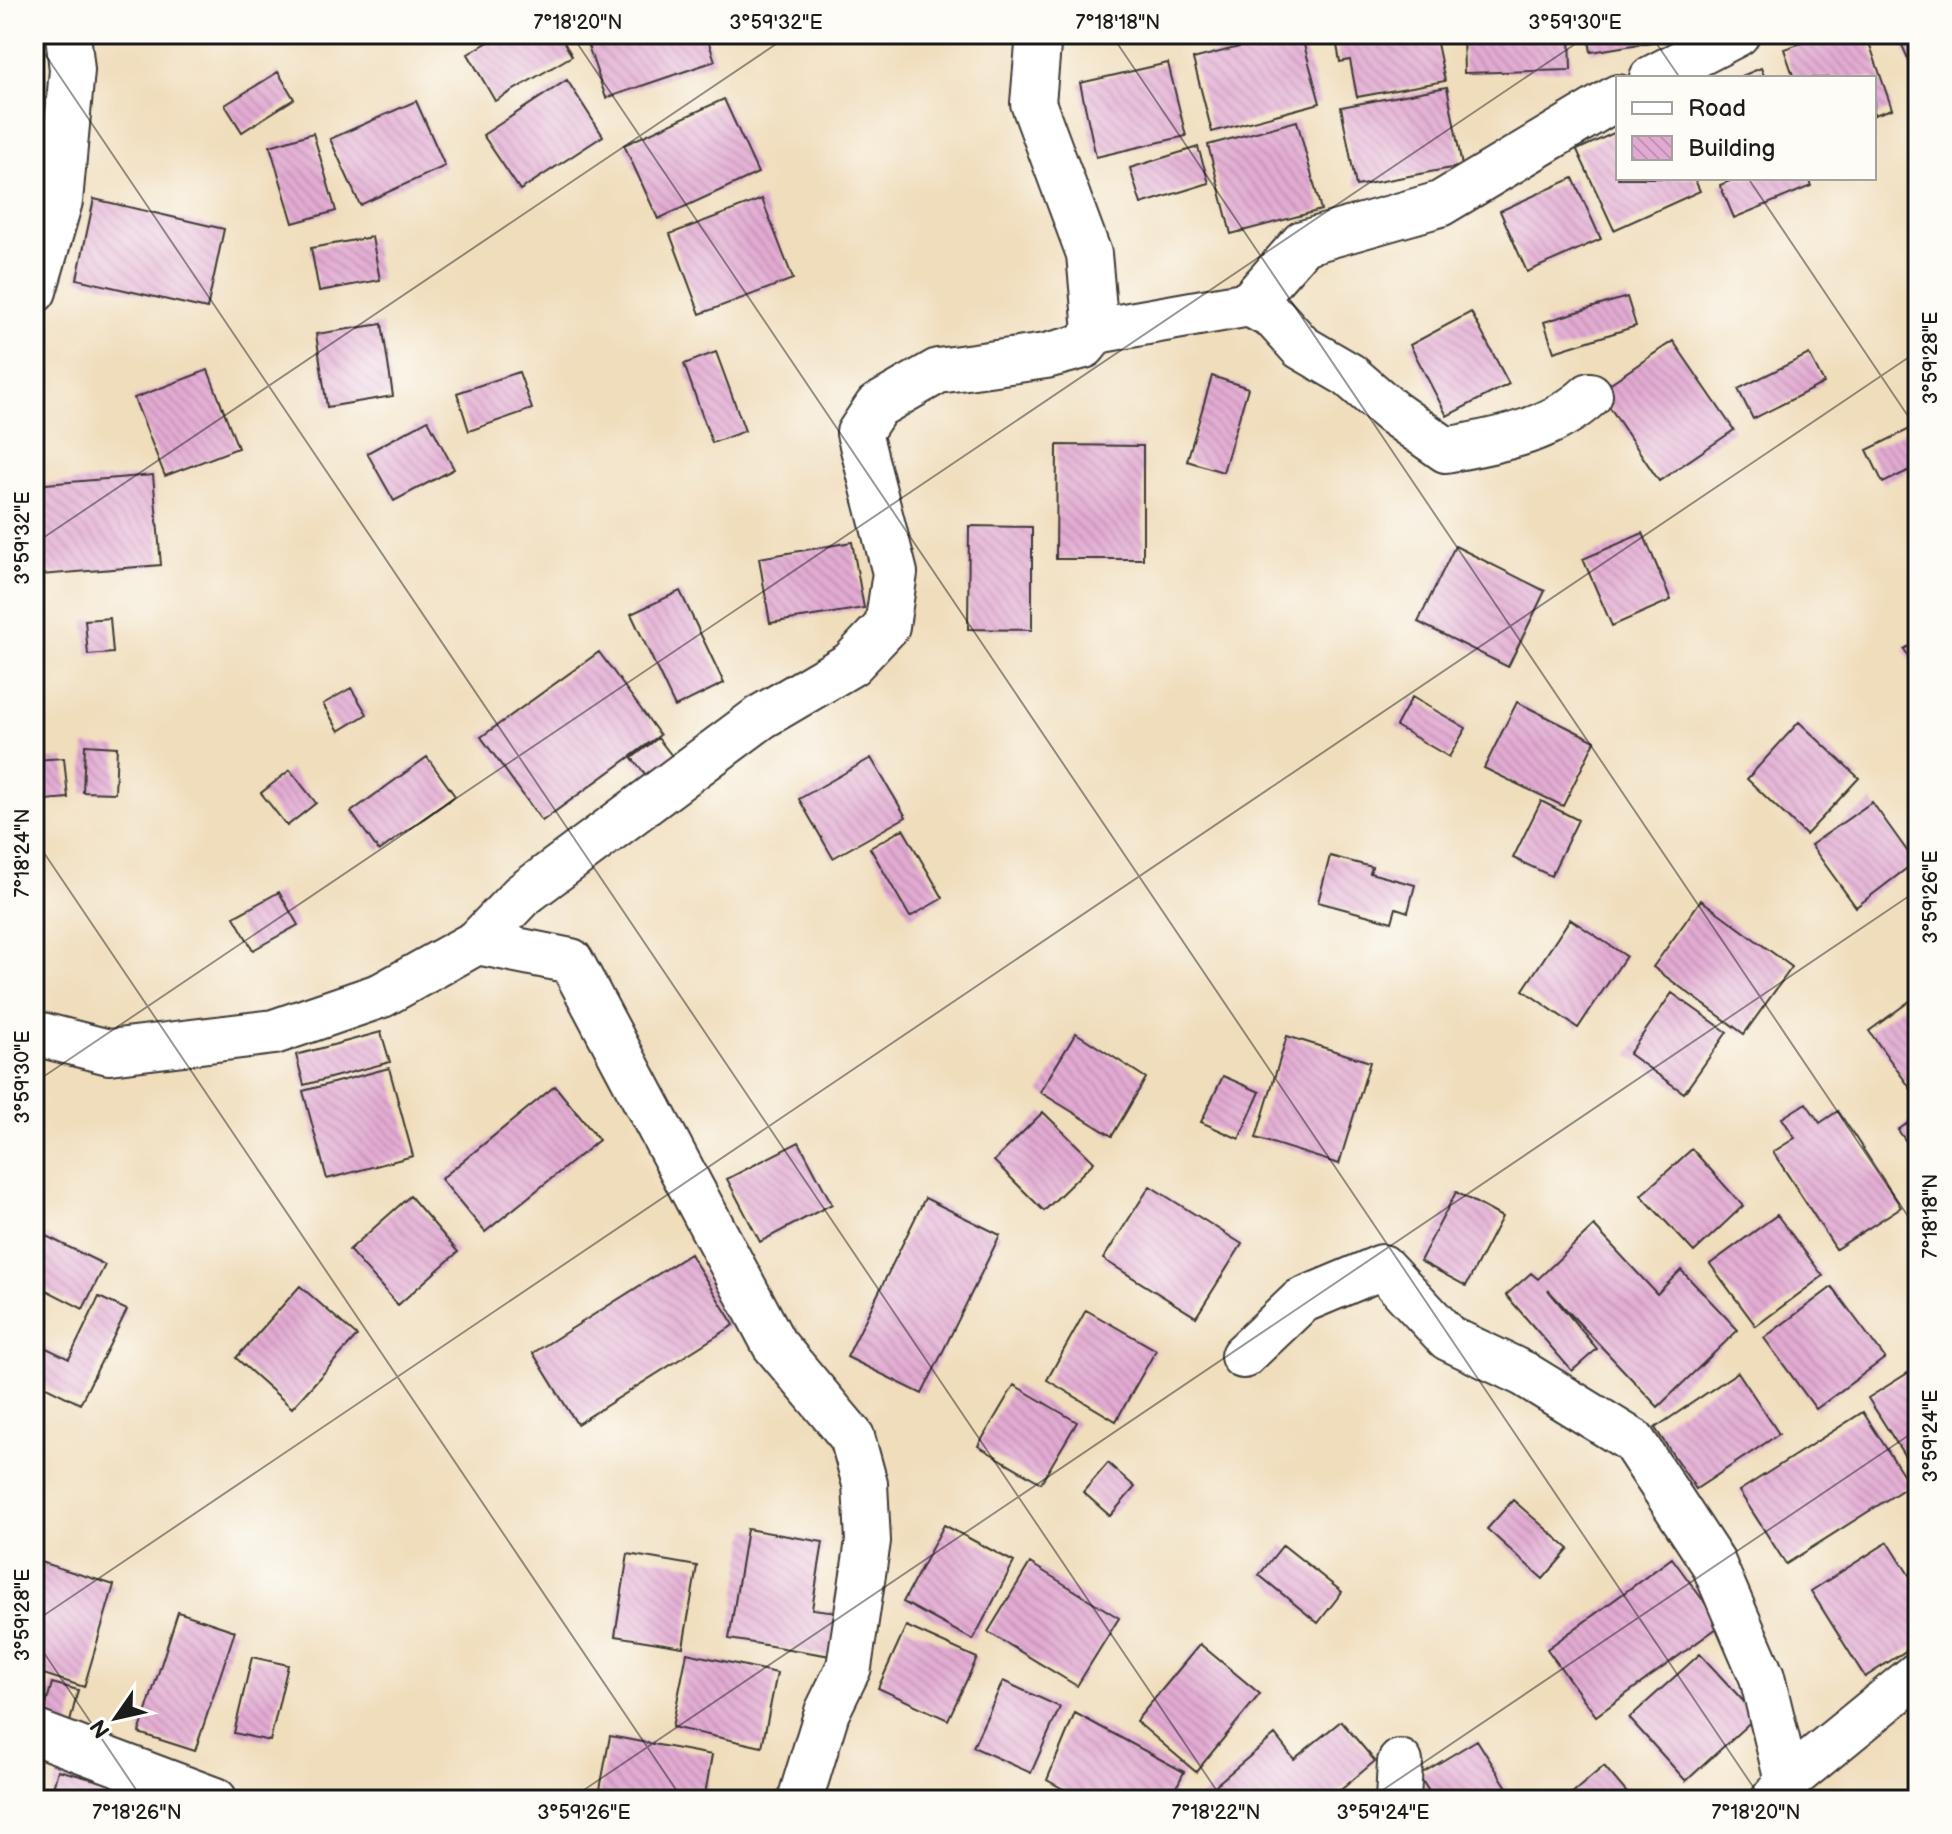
<svg xmlns="http://www.w3.org/2000/svg" width="1952" height="1834" viewBox="0 0 1952 1834" font-family="'Balsamiq Sans',sans-serif">
  <style>
    .building { fill: url(#building-back-hatch) }
    .lines { fill: none; stroke-linecap: round; stroke-linejoin: round }
    .minor-casing { stroke: #3c3934; stroke-width: 48 }
    .minor { stroke: #fff; stroke-width: 44 }
    .ticks { fill: none; stroke: #1c1c1c; stroke-width: 2; stroke-opacity: 0.45 }
    .neatline { fill: none; stroke: #1c1c1c; stroke-width: 3 }
    .ticks-label { font-size: 20px; text-anchor: middle; fill: #1c1c1c }
  </style>
  <defs>
    <pattern id="building-back-hatch" width="6" height="6" patternUnits="userSpaceOnUse" patternTransform="scale(2)"><rect width="6" height="6" fill="#e2aad2"/><path d="M-1 5l2 2M0 0l6 6M5-1l2 2" fill="none" stroke="#c192b4"/></pattern>
  </defs>
  <rect width="100%" height="100%" fill="#fdfcf7"/>
  <filter id="ink" filterUnits="userSpaceOnUse"><feTurbulence type="fractalNoise" baseFrequency=".0125" numOctaves="2"/><feDisplacementMap in="SourceGraphic" scale="16" xChannelSelector="R" yChannelSelector="G"/><feConvolveMatrix kernelMatrix="1 2 1 2 8 2 1 2 1" color-interpolation-filters="sRGB"/></filter>
  <filter id="wash" filterUnits="userSpaceOnUse"><feTurbulence type="fractalNoise" baseFrequency=".006" numOctaves="4" result="noise"/><feDisplacementMap in="SourceGraphic" scale="32" xChannelSelector="R" yChannelSelector="G"/><feGaussianBlur stdDeviation="1.8" result="paint"/><feColorMatrix in="noise" values="0 0 0 0 0 0 0 0 0 0 0 0 0 0 0 0 0 1.4 0 .05"/><feComposite in="paint" operator="in"/></filter>
  <g filter="url(#wash)">
    <rect width="100%" height="100%" fill="#f0ddbc"/>
    <g id="blocks">
      <path class="building" d="M502,34H559L572,56L495,101L468,54Z
        M584,34H706L715,61L606,98Z
        M1289,34H1301L1320,103L1212,132L1193,59Z
        M1335,34H1435L1445,81L1357,97L1350,60L1340,62Z
        M1463,34H1570L1571,70L1464,73Z
        M1588,34H1669L1670,39L1591,52Z
        M1827,34H1866L1892,109L1874,115V78H1794L1784,49Z
        M1897,34H1918V81Z
        M1168,63L1186,136L1096,157L1080,83Z
        M1761,68L1765,78H1737Z
        M278,72L294,99L242,132L225,105Z
        M567,80L603,136L520,190L483,135Z
        M1447,87L1462,166L1356,186L1341,107Z
        M724,99L758,173L658,219L624,145Z
        M416,101L445,166L360,205L330,139Z
        M1297,121L1321,210L1231,234L1208,145Z
        M1618,131V178H1694L1700,191L1614,230L1577,150Z
        M313,133L336,211L293,223L270,146Z
        M1198,147L1209,183L1141,204L1130,168Z
        M1573,178L1601,239L1527,272L1500,211Z
        M1737,178H1808L1811,186L1734,218L1720,185Z
        M94,199L224,229L207,309L77,279Z
        M762,199L793,279L700,314L670,234Z
        M372,237L380,280L319,291L311,248Z
        M1627,297L1636,326L1554,352L1544,322Z
        M1471,312L1509,384L1447,416L1410,345Z
        M382,324L393,396L327,407L316,334Z
        M1673,341L1734,430L1659,481L1599,391Z
        M716,352L745,431L712,443L684,364Z
        M1809,354L1824,383L1753,419L1738,389Z
        M208,370L238,448L165,476L134,398Z
        M519,372L532,409L469,431L457,393Z
        M1212,376L1248,388L1223,472L1187,461Z
        M428,420L454,469L394,501L367,453Z
        M1918,425V466L1883,483L1867,450Z
        M1057,445L1143,446V559H1056Z
        M153,475L161,565L41,575L34,485Z
        M969,526L1032,527V630L968,629Z
        M1643,533L1671,600L1612,626L1583,559Z
        M852,542L864,608L770,623L759,558Z
        M1455,546L1545,591L1508,667L1418,622Z
        M680,591L724,683L675,707L631,614Z
        M41,593L35,619H34V594Z
        M110,618L113,653L88,655L85,620Z
        M1918,641V675L1904,649Z
        M599,652L660,735L542,821L481,737Z
        M351,688L367,714L339,731L323,704Z
        M1412,697L1466,728L1449,757L1396,726Z
        M1517,702L1595,741L1563,806L1484,768Z
        M1799,722L1859,778L1806,835L1747,779Z
        M658,738L679,765L654,785L632,758Z
        M85,745L117,747L115,793L83,792Z
        M427,757L455,796L379,851L351,812Z
        M64,758L68,798L34,801V760Z
        M871,758L906,817L833,858L799,799Z
        M290,770L316,803L287,826L261,793Z
        M1541,801L1578,820L1551,876L1513,858Z
        M1872,802L1915,862L1856,907L1811,845Z
        M903,829L943,898L910,917L870,848Z
        M1330,856L1372,867L1370,873L1415,885L1408,912L1396,908L1392,922L1318,902Z
        M279,892L298,925L253,950L234,917Z
        M1701,900L1792,967L1744,1034L1653,967Z
        M1570,919L1626,956L1578,1028L1523,990Z
        M1672,993L1727,1032L1684,1093L1629,1054Z
        M1918,995V1083L1911,1089L1869,1031Z
        M381,1032L390,1062L304,1085L296,1055Z
        M1076,1033L1146,1078L1112,1136L1040,1092Z
        M1287,1036L1370,1062L1339,1164L1256,1138Z
        M389,1068L413,1156L327,1179L303,1091Z
        M1223,1076L1260,1092L1239,1139L1201,1122Z
        M555,1086L599,1140L485,1232L441,1179Z
        M1806,1103L1820,1123L1838,1111L1901,1207L1836,1249L1773,1152L1795,1138L1782,1118Z
        M1043,1112L1094,1162L1044,1211L994,1161Z
        M1918,1116V1158L1898,1130Z
        M799,1142L832,1204L760,1242L727,1179Z
        M1692,1149L1743,1206L1694,1252L1641,1195Z
        M1150,1186L1242,1244L1196,1317L1103,1259Z
        M1456,1192L1502,1217L1466,1286L1420,1261Z
        M410,1196L458,1252L398,1305L349,1250Z
        M925,1198L1000,1235L922,1394L847,1357Z
        M1777,1215L1823,1276L1756,1326L1710,1264Z
        M1594,1226L1657,1294L1681,1270L1738,1330L1658,1407L1548,1290L1597,1349L1572,1371L1506,1295L1531,1273L1538,1279Z
        M34,1230L105,1265L83,1309L34,1284Z
        M690,1254L734,1325L577,1424L533,1353Z
        M300,1286L357,1336L292,1408L236,1358Z
        M1832,1287L1885,1358L1816,1409L1764,1338Z
        M99,1297L127,1310L80,1404L34,1381V1342L69,1359Z
        M1086,1310L1156,1350L1116,1421L1047,1380Z
        M1911,1371L1918,1383V1477L1868,1398Z
        M1738,1372L1779,1434L1696,1489L1655,1428Z
        M1014,1385L1077,1422L1041,1483L978,1446Z
        M1863,1412L1910,1485L1786,1564L1739,1491Z
        M1108,1463L1135,1487L1110,1516L1083,1492Z
        M1513,1500L1569,1549L1543,1579L1487,1529Z
        M944,1525L1014,1562L973,1640L903,1602Z
        M747,1529L823,1542L812,1609L838,1612L831,1656L729,1639Z
        M1888,1542L1918,1589V1643L1865,1677L1811,1591Z
        M1283,1545L1342,1592L1318,1623L1259,1575Z
        M628,1554L697,1566L683,1647L615,1636Z
        M1672,1558L1721,1625L1596,1716L1547,1649Z
        M40,1562L114,1585L84,1687L34,1671V1582Z
        M1030,1563L1119,1618L1077,1686L988,1632Z
        M178,1612L235,1631L195,1751L139,1733Z
        M906,1626L977,1658L948,1720L878,1688Z
        M1200,1644L1260,1694L1196,1772L1136,1721Z
        M687,1653L777,1673L762,1747L672,1727Z
        M1700,1654L1757,1716L1686,1781L1629,1718Z
        M252,1657L288,1665L270,1741L234,1733Z
        M1003,1681L1060,1707L1031,1773L973,1747Z
        M52,1683L78,1690L69,1726L42,1719Z
        M1075,1713L1184,1772L1170,1800H1083L1047,1780Z
        M1341,1721L1375,1761L1329,1800H1198L1275,1735L1294,1759Z
        M610,1736L712,1755L704,1800H598Z
        M1477,1740L1515,1800H1434L1419,1775Z
        M1604,1766L1633,1800H1564Z
        M58,1770L144,1793L142,1800H50Z
        M477,1790L507,1799V1800H475Z"/>
    </g>
  </g>
  <g filter="url(#ink)">
    <use href="#blocks" fill-opacity="0" stroke="#3c3934" stroke-width="2"/>
    <g class="lines">
      <defs>
        <path id="minor" d="M1039,34L1033,103L1089,254L1096,331
          M1652,78L1737,34
          M34,291L60,201L72,70L68,34
          M1249,304L1303,243L1440,204L1618,97
          M477,942L571,961L774,1344L852,1437L865,1484L868,1541L849,1667L827,1712L800,1800
          M34,1033L109,1052L274,1032L382,995L477,942L521,896L761,717L851,664L887,626L895,573L859,433L877,406L938,371L1046,356L1084,346L1096,331L1249,304L1275,318L1301,347L1349,375L1392,412L1446,450C1498,440 1550,432 1590,395
          M1243,1356L1301,1301L1382,1267L1448,1338L1524,1374L1633,1441L1713,1563L1762,1677L1787,1781
          M34,1732L215,1800
          M1398,1800L1400,1762
          M1773,1800L1787,1781L1918,1674"/>
      </defs>
      <use href="#minor" class="minor-casing"/>
      <use href="#minor" class="minor"/>
    </g>
  </g>
  <path class="ticks" d="M571,34L1762,1800M1111,34L1918,1231M1650,34L1680,78M34,38L1223,1800M1748,178L1918,431M34,544L791,34M34,838L683,1800M34,1083L1590,34M34,1622L1918,351M34,1638L143,1800M569,1800L1918,890M1368,1800L1918,1429"/>
  <rect width="1952" height="1834" fill="none" stroke="#fdfcf7" stroke-width="88"/>
  <rect x="1616" y="76" width="260" height="104" fill="#fdfcf7" stroke="#a3a29f" stroke-width="2"/>
  <rect x="1632" y="102" width="40" height="12" fill="#ffffff" stroke="#a3a29f" stroke-width="2"/>
  <text x="1688" y="116" font-size="24" fill="#1c1c1c">Road</text>
  <rect x="1632" y="136" width="40" height="24" fill="url(#building-back-hatch)" stroke="#a3a29f" stroke-width="2"/>
  <text x="1688" y="156" font-size="24" fill="#1c1c1c">Building</text>
  <g transform="translate(116 1718) rotate(236)" stroke="#fdfcf7" stroke-width="6" paint-order="stroke">
  <path d="M0-6L14 30L0 20L-14 30Z" fill="#1c1c1c"/>
  <text y="-12" font-size="22" font-weight="bold" text-anchor="middle" fill="#1c1c1c">N</text>
  </g>
  <rect x="44" y="44" width="1864" height="1746" class="neatline"/>
  <g class="ticks-label">
    <text x="578" y="29">7°18'20"N</text>
    <text x="776" y="29">3°59'32"E</text>
    <text x="1118" y="29">7°18'18"N</text>
    <text x="1575" y="29">3°59'30"E</text>
    <text transform="translate(1930 358) rotate(-90)" y="7">3°59'28"E</text>
    <text transform="translate(22 538) rotate(-90)" y="7">3°59'32"E</text>
    <text transform="translate(22 853) rotate(-90)" y="7">7°18'24"N</text>
    <text transform="translate(1930 897) rotate(-90)" y="7">3°59'26"E</text>
    <text transform="translate(22 1077) rotate(-90)" y="7">3°59'30"E</text>
    <text transform="translate(1930 1216) rotate(-90)" y="7">7°18'18"N</text>
    <text transform="translate(1930 1436) rotate(-90)" y="7">3°59'24"E</text>
    <text transform="translate(22 1615) rotate(-90)" y="7">3°59'28"E</text>
    <text x="137" y="1819">7°18'26"N</text>
    <text x="584" y="1819">3°59'26"E</text>
    <text x="1216" y="1819">7°18'22"N</text>
    <text x="1383" y="1819">3°59'24"E</text>
    <text x="1756" y="1819">7°18'20"N</text>
  </g>
</svg>
